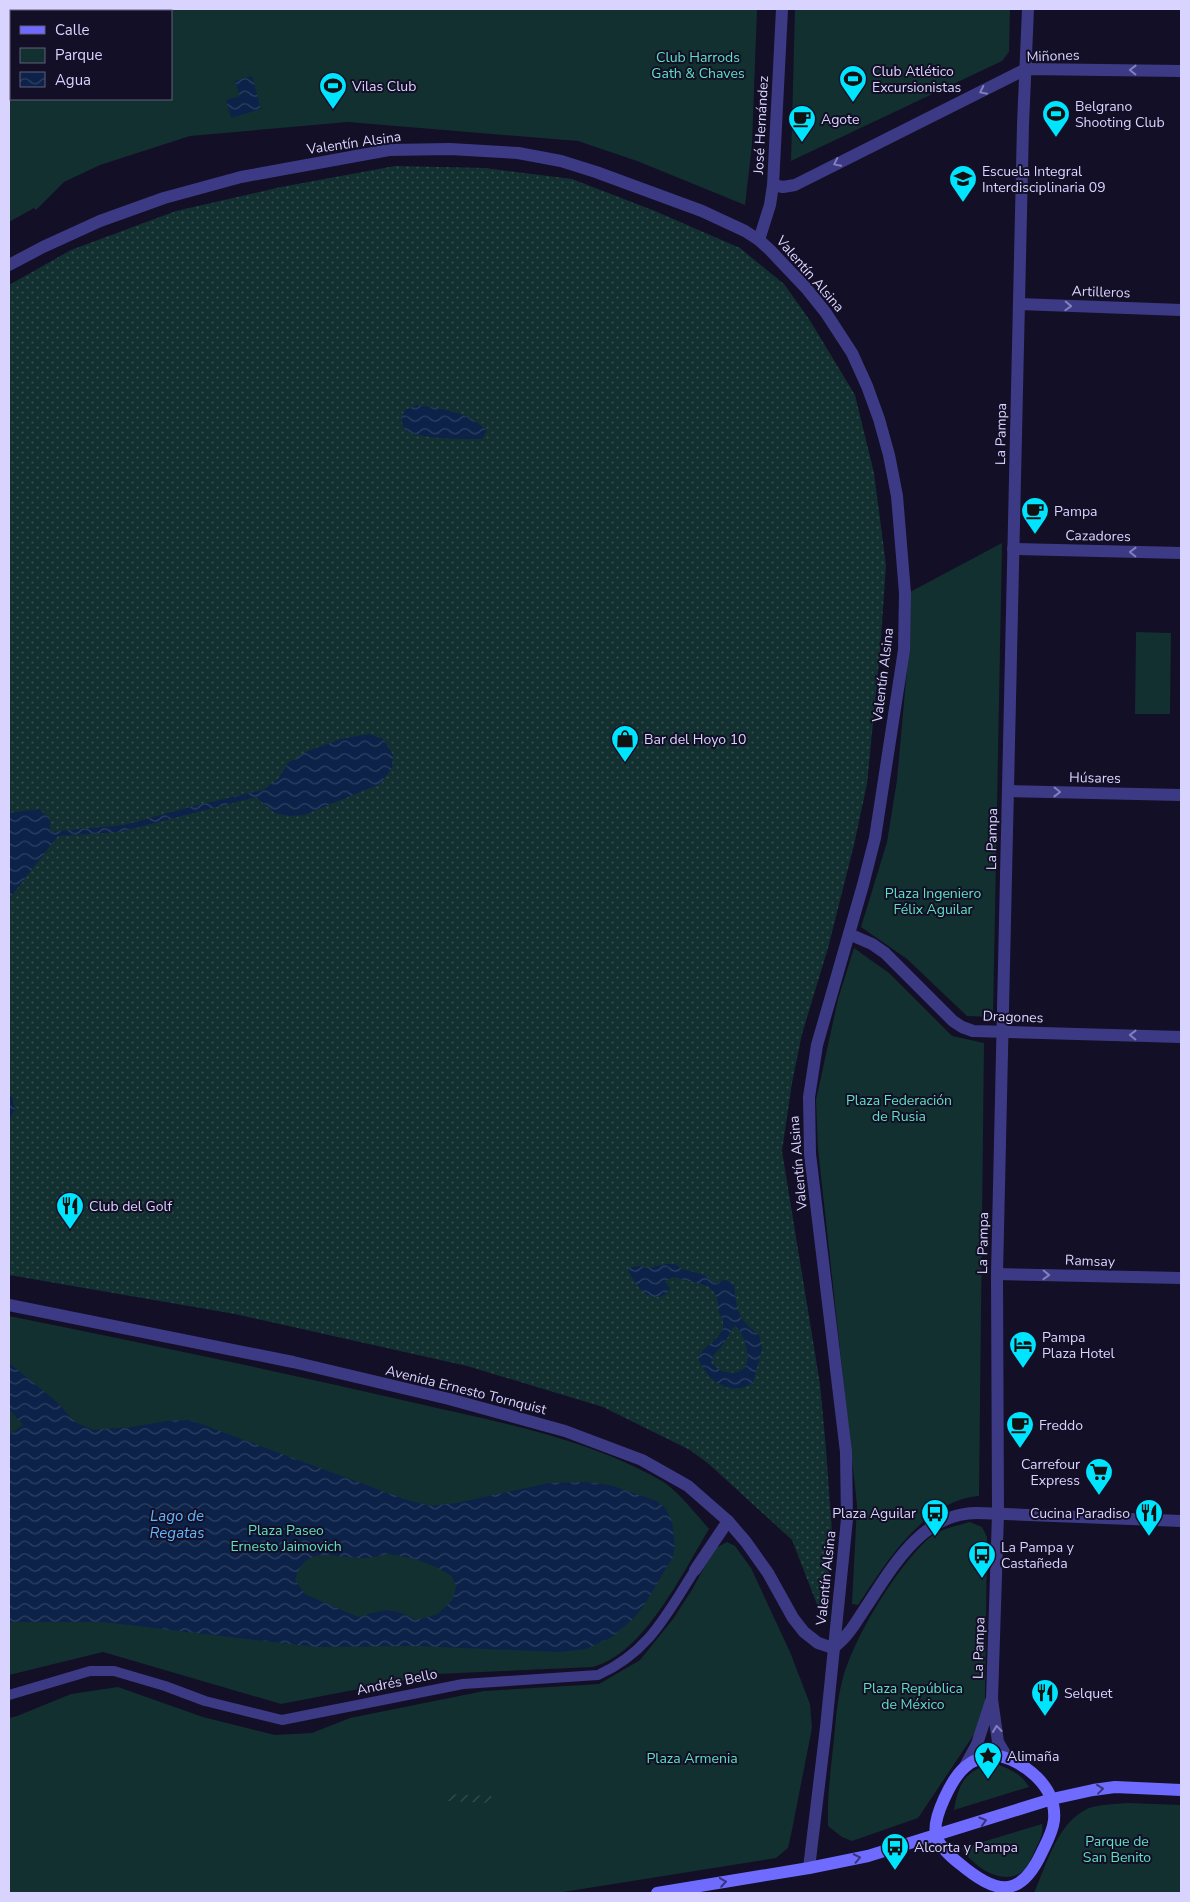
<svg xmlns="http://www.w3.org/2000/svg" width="1190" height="1902" viewBox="0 0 1190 1902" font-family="'Nunito Sans',sans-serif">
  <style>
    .grass { fill: url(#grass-dots) }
    .park { fill: #12302f; fill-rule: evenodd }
    .garden { fill: url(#garden-furrows) }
    .water { fill: url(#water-waves); fill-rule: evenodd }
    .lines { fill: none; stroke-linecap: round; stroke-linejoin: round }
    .pedestrian { stroke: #3d3a85; stroke-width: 10 }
    .minor { stroke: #3d3a85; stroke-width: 12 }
    .tertiary { stroke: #3d3a85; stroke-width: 12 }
    .secondary { stroke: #6f6bff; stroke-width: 12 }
    .oneway { stroke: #837fbc }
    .oneway2 { stroke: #38347d }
    .labels { text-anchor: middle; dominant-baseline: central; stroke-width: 4; stroke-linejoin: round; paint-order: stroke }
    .street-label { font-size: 14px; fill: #d9d4ff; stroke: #130f26 }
    .park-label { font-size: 14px; fill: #5fe0c0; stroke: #130f26 }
    .poi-label { font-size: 14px; fill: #d9d4ff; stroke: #130f26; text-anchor: start }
    .water-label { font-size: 15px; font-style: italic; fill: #62b6ff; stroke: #130f26 }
  </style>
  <defs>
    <pattern id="grass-dots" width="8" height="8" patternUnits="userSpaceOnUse" patternTransform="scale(1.25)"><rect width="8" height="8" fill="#12302f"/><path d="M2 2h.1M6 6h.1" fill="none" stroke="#344d4e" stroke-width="1.8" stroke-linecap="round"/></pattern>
    <pattern id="garden-furrows" width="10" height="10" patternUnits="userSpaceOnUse" patternTransform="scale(1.25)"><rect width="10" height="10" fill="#12302f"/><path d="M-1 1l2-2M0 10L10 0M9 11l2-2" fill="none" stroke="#344d4e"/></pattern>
    <pattern id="water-waves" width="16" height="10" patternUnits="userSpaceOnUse" patternTransform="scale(1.25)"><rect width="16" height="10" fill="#0c2248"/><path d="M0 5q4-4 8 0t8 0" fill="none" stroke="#2f4163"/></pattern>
  </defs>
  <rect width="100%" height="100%" fill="#130f26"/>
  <path class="grass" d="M395,166L485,168L572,179L655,211L740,248L784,284L809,319L855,395L874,473L886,565L880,652L867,784L854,845L828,948L802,1034L792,1083L782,1151L820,1384L826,1449L832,1532L826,1608L818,1607L792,1540L710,1465L690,1450L603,1407L467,1366L235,1314L9,1275V285L71,250L176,211L281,187Z"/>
  <path class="park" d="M11,9H757L752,145L745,205L637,161L578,141L348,122L190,136L100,165L64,182L36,210L34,208L9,222V11ZM11,11H171V99H11Z
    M795,9H1010L1009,52L1002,61L791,161Z
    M1002,543L993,1017L967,1016L907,959L861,927L887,842L897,780L908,658L910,592Z
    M1136,632L1171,633L1170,714H1135Z
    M854,948L889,973L952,1036L984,1043L979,1496C924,1500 885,1564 858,1605L852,1604L857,1505L818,1149L816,1100L838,999Z
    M9,1316C143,1343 277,1371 411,1402C497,1422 585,1437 662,1481C678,1491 697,1515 709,1529C683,1572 644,1654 593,1667L437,1674L281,1704L103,1652L9,1675Z
    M970,1522L982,1527L987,1537L985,1702L977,1730L918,1818L852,1841L842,1837L828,1826C827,1796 831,1768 834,1738C836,1720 837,1700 842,1682C852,1640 896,1568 928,1539C939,1529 956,1526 970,1522Z
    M727,1542L735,1546L751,1568L790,1652L810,1704L812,1728L791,1835L788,1848L776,1858L557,1893H9V1718L17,1716L71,1694L118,1687L203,1717L275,1735L312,1733L350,1718L484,1691L599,1684L640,1660L673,1619L693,1588L714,1549Z
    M995,1763C1009,1769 1021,1773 1029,1787L954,1810C959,1781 966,1770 995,1763Z
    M1128,1803L1181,1805V1893H1034C1047,1864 1057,1822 1089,1808C1101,1804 1115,1804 1128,1803Z
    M1042,1824C1044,1833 1039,1842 1035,1850C1032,1856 1030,1863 1026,1868C1012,1884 991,1876 977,1865C971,1859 965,1856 962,1848Z"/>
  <path class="garden" d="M448,1794L491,1796L493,1798L490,1803L448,1801L445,1799Z"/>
  <path class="water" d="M252,76L261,109L231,118L226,100L240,96L235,81Z
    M418,405C442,409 469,412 487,431L482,439C461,439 422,440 404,429L401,418L405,410Z
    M369,734L383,739L393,755L392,768L380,784L304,815L289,816L275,813L256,797L120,832L58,836L9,899V813L39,809L50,819V832L124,825L194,806L263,790L278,779L288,763L308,751L341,739Z
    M9,1095L12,1097L15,1110L9,1119Z
    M666,1264H675L682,1269L704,1275L716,1284L726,1279L734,1285C737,1311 737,1319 759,1335L762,1348L753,1383C729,1398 707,1380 698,1358L703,1350L717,1338L723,1329V1320L719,1313L718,1301L714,1292L708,1286L673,1277L665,1281L670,1289C655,1310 633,1286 628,1268L640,1266L649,1268ZM735,1326C744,1332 749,1351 747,1362C745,1374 729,1375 720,1370C717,1369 714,1365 711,1363C713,1353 719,1350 724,1343C729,1337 730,1330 735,1326Z
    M9,1363L57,1402L75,1422L93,1430L132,1427L166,1421L190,1420L404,1499L430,1506L456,1503L549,1483L585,1482L610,1485L657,1501L666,1509L672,1521L675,1545L673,1557L643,1607L631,1621L612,1637L586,1649L560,1652L415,1646L316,1647L103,1622H9V1435L23,1425L9,1409ZM388,1554C412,1557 431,1563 452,1576L456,1587L452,1600L438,1614L416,1620C388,1606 387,1609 358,1617L305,1594L295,1580C306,1542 336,1559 365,1558C372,1558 381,1555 388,1554Z"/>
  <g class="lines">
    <path class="pedestrian" d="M9,1695L90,1671H114L165,1686L205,1701L282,1720L463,1684L598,1675C649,1652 666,1615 695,1570"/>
    <path class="minor" d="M773,185L783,187L795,185L1026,69L1181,71
      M759,240L770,205L773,185L782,9
      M1019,304L1181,310
      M1013,549L1181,553
      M1008,791L1181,795
      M849,934L872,944L885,953L953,1021L962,1027L973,1031L1181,1037
      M997,1274L1181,1278
      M695,1570L728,1521
      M833,1648C848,1637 856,1622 866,1607C893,1566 923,1512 978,1513L1181,1521"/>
    <path class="tertiary" d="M9,265L43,247L100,221L164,198L241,177L389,150L450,149L518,153L561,161L596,172L702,211L745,231L759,240L770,250L806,288L826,313L852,353L867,386L879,419L889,455L897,496L905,593L904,650L875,838L863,885L817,1045L809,1097L810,1154L846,1452L847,1519L826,1727L809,1868
      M9,1305L293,1362L449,1399L565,1431L642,1460L688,1486L728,1521L746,1542L768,1573L793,1618L804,1632L818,1643L833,1648
      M1007,1757L998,1742L992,1699L998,1514L997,1274L1023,125L1028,9
      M964,1768L977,1744L991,1701"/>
    <path class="secondary" d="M996,1755C1026,1762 1057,1787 1054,1820C1053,1831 1047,1842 1042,1852C1020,1900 996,1894 960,1864C951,1857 939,1847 936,1835C932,1818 952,1778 965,1767C974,1759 985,1756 996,1755Z
      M657,1893L809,1868L868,1856L1052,1799L1093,1790L1115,1787L1181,1790"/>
  </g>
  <defs><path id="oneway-chevron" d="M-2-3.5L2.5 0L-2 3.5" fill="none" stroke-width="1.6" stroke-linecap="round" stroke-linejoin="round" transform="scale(1.25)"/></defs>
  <g class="oneway">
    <use href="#oneway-chevron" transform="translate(1133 70) rotate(-179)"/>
    <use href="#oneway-chevron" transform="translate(983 91) rotate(154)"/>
    <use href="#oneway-chevron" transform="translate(837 163) rotate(154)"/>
    <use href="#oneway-chevron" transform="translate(1068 306) rotate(2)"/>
    <use href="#oneway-chevron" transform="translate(1133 552) rotate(-179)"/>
    <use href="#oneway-chevron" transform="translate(1057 792) rotate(1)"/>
    <use href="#oneway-chevron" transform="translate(1133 1035) rotate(-179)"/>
    <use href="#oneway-chevron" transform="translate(1046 1275) rotate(2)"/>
    <use href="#oneway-chevron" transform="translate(997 1729) rotate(-96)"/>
  </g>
  <g class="oneway2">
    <use href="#oneway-chevron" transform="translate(1100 1789) rotate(-7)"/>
    <use href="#oneway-chevron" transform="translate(983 1821) rotate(-17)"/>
    <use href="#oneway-chevron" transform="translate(857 1858) rotate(-12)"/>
    <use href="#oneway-chevron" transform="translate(723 1882) rotate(-9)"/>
  </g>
  <defs>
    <symbol id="stadium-pin" viewBox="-11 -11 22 30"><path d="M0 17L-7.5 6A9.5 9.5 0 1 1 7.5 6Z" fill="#00e5ff" stroke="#130f26"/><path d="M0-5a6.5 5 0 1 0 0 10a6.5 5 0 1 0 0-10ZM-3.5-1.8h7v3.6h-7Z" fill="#111"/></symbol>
    <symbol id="cafe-pin" viewBox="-11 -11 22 30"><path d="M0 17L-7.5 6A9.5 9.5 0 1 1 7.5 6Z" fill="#00e5ff" stroke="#130f26"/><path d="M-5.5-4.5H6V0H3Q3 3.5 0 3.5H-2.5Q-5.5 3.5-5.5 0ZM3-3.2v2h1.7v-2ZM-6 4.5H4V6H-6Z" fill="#111"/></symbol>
    <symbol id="school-pin" viewBox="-11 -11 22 30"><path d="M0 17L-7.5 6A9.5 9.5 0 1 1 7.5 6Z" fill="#00e5ff" stroke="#130f26"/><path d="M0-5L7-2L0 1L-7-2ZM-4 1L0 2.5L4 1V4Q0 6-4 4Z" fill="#111"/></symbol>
    <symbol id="shop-pin" viewBox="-11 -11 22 30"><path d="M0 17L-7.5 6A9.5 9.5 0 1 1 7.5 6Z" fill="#00e5ff" stroke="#130f26"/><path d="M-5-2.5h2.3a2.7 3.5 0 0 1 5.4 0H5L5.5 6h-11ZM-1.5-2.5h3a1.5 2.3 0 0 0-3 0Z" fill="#111"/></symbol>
    <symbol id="restaurant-pin" viewBox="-11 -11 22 30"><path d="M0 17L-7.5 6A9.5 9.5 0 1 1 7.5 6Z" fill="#00e5ff" stroke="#130f26"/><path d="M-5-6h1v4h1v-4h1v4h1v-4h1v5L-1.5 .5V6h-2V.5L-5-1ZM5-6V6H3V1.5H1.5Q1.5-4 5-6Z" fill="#111"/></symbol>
    <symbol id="hotel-pin" viewBox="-11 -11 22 30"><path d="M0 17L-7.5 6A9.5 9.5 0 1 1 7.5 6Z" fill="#00e5ff" stroke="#130f26"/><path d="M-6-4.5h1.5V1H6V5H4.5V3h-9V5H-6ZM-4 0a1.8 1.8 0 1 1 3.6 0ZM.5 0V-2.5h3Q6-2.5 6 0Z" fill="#111"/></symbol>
    <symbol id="supermarket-pin" viewBox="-11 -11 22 30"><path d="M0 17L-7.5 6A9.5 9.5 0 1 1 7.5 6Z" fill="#00e5ff" stroke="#130f26"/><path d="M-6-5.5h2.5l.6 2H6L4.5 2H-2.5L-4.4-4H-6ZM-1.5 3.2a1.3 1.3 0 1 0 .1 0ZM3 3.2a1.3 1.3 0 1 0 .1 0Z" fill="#111"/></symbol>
    <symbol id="bus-pin" viewBox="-11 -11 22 30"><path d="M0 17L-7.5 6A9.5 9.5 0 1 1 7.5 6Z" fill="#00e5ff" stroke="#130f26"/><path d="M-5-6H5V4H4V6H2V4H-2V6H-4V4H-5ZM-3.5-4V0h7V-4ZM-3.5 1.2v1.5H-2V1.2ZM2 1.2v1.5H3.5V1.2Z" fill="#111"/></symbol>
    <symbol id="sight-pin" viewBox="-11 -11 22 30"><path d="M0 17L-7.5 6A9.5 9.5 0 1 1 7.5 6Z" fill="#00e5ff" stroke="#130f26"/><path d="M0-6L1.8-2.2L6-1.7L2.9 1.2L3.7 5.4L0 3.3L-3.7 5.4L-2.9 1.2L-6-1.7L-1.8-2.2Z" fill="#111"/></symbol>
  </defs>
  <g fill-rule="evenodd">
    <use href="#stadium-pin" x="837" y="63" width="32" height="43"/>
    <use href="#stadium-pin" x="317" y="70" width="32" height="43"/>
    <use href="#stadium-pin" x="1040" y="98" width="32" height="43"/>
    <use href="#cafe-pin" x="786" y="103" width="32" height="43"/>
    <use href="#school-pin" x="947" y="163" width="32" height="43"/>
    <use href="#cafe-pin" x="1019" y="495" width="32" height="43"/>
    <use href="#shop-pin" x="609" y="723" width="32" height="43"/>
    <use href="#restaurant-pin" x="54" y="1190" width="32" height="43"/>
    <use href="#hotel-pin" x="1007" y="1329" width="32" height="43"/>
    <use href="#cafe-pin" x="1004" y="1409" width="32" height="43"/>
    <use href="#supermarket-pin" x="1083" y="1456" width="32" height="43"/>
    <use href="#bus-pin" x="919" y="1497" width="32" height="43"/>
    <use href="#restaurant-pin" x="1133" y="1497" width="32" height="43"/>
    <use href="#bus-pin" x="966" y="1539" width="32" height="43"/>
    <use href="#restaurant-pin" x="1029" y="1677" width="32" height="43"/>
    <use href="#sight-pin" x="972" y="1740" width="32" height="43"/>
    <use href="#bus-pin" x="879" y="1831" width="32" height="43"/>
  </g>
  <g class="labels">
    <g class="street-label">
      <text transform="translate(1053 56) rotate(-2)">Miñones</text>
      <text transform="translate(761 125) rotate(-87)">José Hernández</text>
      <text transform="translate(354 143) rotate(-8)">Valentín Alsina</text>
      <text transform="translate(810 274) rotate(49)">Valentín Alsina</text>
      <text transform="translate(1101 292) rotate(2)">Artilleros</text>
      <text transform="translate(1001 434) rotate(-89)">La Pampa</text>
      <text transform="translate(1098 536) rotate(1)">Cazadores</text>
      <text transform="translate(883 675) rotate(-83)">Valentín Alsina</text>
      <text transform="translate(1095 778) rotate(1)">Húsares</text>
      <text transform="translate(992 839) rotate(-89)">La Pampa</text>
      <text transform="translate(1013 1017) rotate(2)">Dragones</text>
      <text transform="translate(798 1163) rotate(-95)">Valentín Alsina</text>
      <text transform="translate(983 1243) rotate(-89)">La Pampa</text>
      <text transform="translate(1090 1261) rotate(2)">Ramsay</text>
      <text transform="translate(466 1390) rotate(14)">Avenida Ernesto Tornquist</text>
      <text transform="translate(826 1578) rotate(-84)">Valentín Alsina</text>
      <text transform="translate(979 1648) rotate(-88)">La Pampa</text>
      <text transform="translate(397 1682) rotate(-12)">Andrés Bello</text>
    </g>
    <g class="park-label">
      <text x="698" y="57">Club Harrods<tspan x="698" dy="16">Gath &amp; Chaves</tspan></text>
      <text x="933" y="893">Plaza Ingeniero<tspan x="933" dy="16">Félix Aguilar</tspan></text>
      <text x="899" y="1100">Plaza Federación<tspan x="899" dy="16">de Rusia</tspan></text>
      <text x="286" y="1530">Plaza Paseo<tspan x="286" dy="16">Ernesto Jaimovich</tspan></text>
      <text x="913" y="1688">Plaza República<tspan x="913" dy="16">de México</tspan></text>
      <text x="692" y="1758">Plaza Armenia</text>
      <text x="1117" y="1841">Parque de<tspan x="1117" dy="16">San Benito</tspan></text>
    </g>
    <g class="poi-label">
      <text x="872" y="71">Club Atlético<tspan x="872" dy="16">Excursionistas</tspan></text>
      <text x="352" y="86">Vilas Club</text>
      <text x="1075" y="106">Belgrano<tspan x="1075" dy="16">Shooting Club</tspan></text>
      <text x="821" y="119">Agote</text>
      <text x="982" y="171">Escuela Integral<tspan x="982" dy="16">Interdisciplinaria 09</tspan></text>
      <text x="1054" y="511">Pampa</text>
      <text x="644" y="739">Bar del Hoyo 10</text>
      <text x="89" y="1206">Club del Golf</text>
      <text x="1042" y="1337">Pampa<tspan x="1042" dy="16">Plaza Hotel</tspan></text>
      <text x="1039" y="1425">Freddo</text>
      <text x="1080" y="1464" text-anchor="end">Carrefour<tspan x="1080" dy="16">Express</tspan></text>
      <text x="916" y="1513" text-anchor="end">Plaza Aguilar</text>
      <text x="1130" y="1513" text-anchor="end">Cucina Paradiso</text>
      <text x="1001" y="1547">La Pampa y<tspan x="1001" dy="16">Castañeda</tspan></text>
      <text x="1064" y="1693">Selquet</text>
      <text x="1007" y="1756">Alimaña</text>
      <text x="914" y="1847">Alcorta y Pampa</text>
    </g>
    <g class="water-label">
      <text x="177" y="1516">Lago de<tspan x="177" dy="17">Regatas</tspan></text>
    </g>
  </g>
  <rect width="1190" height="1902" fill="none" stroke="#d9d4ff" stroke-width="20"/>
  <rect x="10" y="10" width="162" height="90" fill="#130f26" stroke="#625e7d"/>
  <rect x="20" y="26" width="25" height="8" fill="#6f6bff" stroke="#625e7d"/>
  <text x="55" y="35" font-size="15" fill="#d9d4ff">Calle</text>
  <rect x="20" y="48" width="25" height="15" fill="#12302f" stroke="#625e7d"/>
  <text x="55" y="60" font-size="15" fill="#d9d4ff">Parque</text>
  <rect x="20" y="72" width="25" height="15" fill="url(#water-waves)" stroke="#625e7d"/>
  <text x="55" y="85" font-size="15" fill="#d9d4ff">Agua</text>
</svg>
